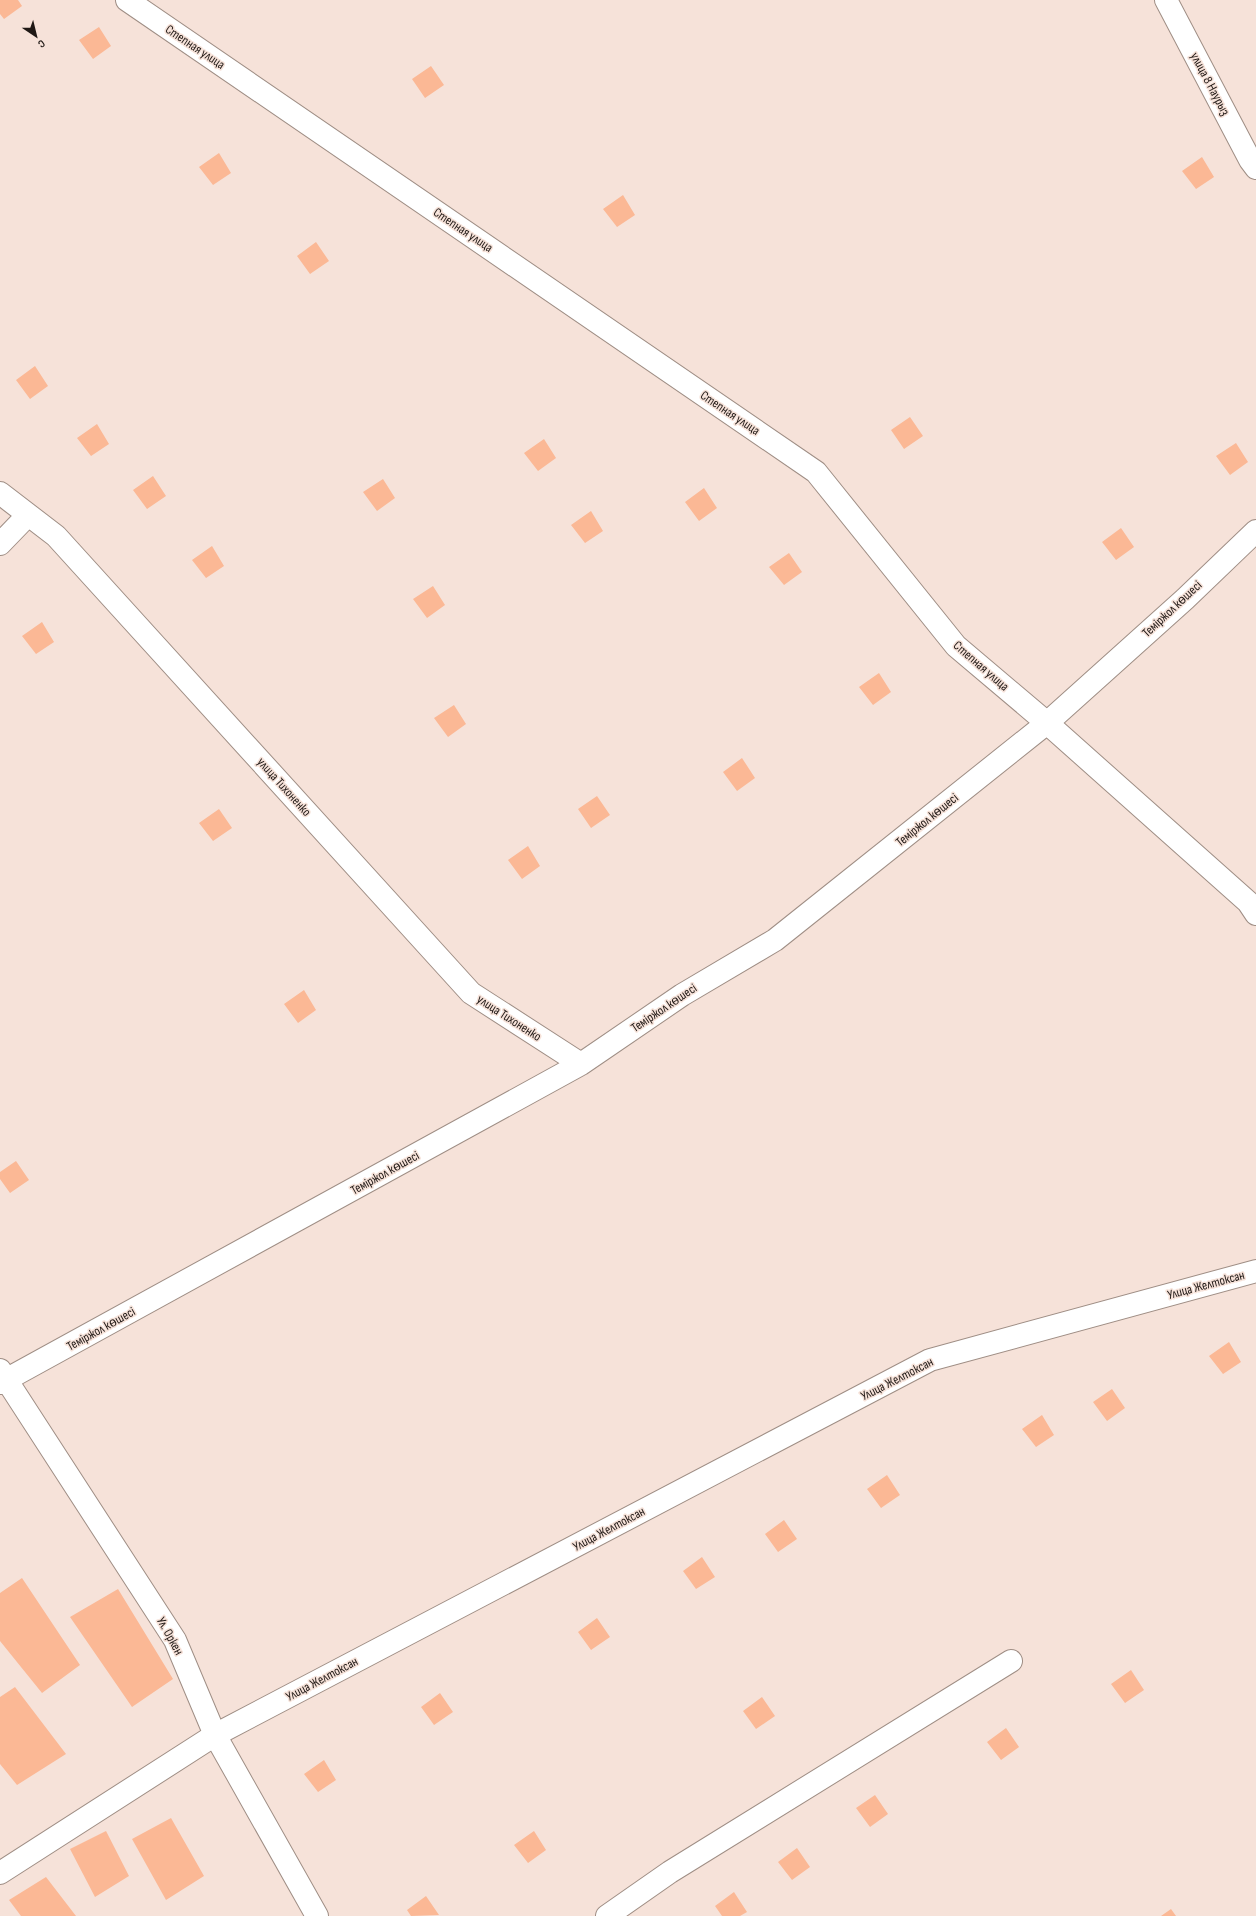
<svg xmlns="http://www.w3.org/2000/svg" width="1256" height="1916" viewBox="0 0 1256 1916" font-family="'Sofia Sans Condensed',sans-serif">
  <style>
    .building { fill: #fbb895 }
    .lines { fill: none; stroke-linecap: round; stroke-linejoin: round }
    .street-casing { stroke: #9f8e85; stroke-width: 24 }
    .street { stroke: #fff; stroke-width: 22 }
    .labels { text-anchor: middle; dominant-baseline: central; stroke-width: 3; stroke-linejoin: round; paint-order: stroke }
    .street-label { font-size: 13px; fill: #1f1815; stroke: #f6e2d9 }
  </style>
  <rect width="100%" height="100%" fill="#f6e2d9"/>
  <path class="building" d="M0,0H18L22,6L4,19L0,14Z
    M99,27L111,46L93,59L79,40Z
    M431,66L444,85L425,98L412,79Z
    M219,153L231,173L213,185L199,167Z
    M1202,157L1214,177L1196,189L1182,171Z
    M623,195L635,215L617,227L603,209Z
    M316,242L329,261L310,274L297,256Z
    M35,366L48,386L30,399L16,380Z
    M910,417L923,436L904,449L891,430Z
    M97,424L109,444L91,456L77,438Z
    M544,439L556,458L538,471L524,453Z
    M1236,443L1248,462L1230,475L1216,456Z
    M153,476L166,496L147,509L133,490Z
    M383,479L395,498L377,511L363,492Z
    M704,488L717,508L699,521L685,502Z
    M591,511L603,531L585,543L571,525Z
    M1121,528L1134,547L1116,560L1102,542Z
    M212,546L224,566L206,578L192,560Z
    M789,553L802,572L784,585L769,567Z
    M433,586L445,605L427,618L413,599Z
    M42,622L54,642L36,654L22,636Z
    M879,673L891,692L873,705L859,687Z
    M454,705L466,724L448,737L434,718Z
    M742,758L755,778L737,791L723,772Z
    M597,796L610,815L591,828L578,809Z
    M219,809L232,828L213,841L199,823Z
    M528,846L540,866L522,879L508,860Z
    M304,990L316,1010L298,1023L284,1004Z
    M16,1161L29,1180L10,1193L0,1179V1172Z
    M1229,1342L1241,1362L1223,1374L1209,1356Z
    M1112,1389L1125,1408L1107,1421L1093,1402Z
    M1042,1415L1054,1435L1036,1447L1022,1429Z
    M887,1475L900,1495L881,1508L867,1489Z
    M784,1520L797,1539L778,1552L765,1534Z
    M702,1557L715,1577L696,1589L683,1571Z
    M22,1578L80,1665L42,1693L0,1641V1593Z
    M118,1589L173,1679L132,1707L70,1617Z
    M597,1618L610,1637L591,1650L578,1632Z
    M1131,1670L1144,1690L1125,1703L1111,1684Z
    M15,1687L66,1754L17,1785L0,1764V1697Z
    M440,1693L453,1712L434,1725L421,1707Z
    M762,1697L775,1716L756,1729L743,1711Z
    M1006,1728L1019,1747L1001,1760L987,1742Z
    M324,1760L336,1780L318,1792L304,1774Z
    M875,1795L888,1814L870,1827L856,1808Z
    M171,1818L204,1876L166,1900L132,1839Z
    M106,1831L129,1876L95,1897L70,1849Z
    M534,1831L546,1850L528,1863L514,1845Z
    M797,1848L810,1867L792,1880L778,1862Z
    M46,1877L76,1916H21L9,1900Z
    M734,1892L747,1912L740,1916H722L715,1906Z
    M426,1896L439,1915L411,1916L407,1910Z
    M1171,1909L1176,1916H1161Z"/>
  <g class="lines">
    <defs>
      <path id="street" d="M127,0L816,472L956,646L1047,723L1248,902L1256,914
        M1166,0L1250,160L1256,168
        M0,493L56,536L471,993L581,1064
        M0,544L28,515
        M0,1370L175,1640L215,1735L317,1916
        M0,1383L581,1064L682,995L775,940L1047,723L1185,599L1256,531
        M0,1873L215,1735L930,1360L1256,1271
        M607,1916L670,1872L1011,1661"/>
    </defs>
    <use href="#street" class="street-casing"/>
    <use href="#street" class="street"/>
  </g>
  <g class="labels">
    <g class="street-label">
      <text transform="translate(195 47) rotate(34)">Степная улица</text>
      <text transform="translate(1210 84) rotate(62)">улица 8 Наурыз</text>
      <text transform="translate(463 230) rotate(34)">Степная улица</text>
      <text transform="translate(730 413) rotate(34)">Степная улица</text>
      <text transform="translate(1172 609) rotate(-43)">Теміржол көшесі</text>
      <text transform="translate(981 666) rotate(41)">Степная улица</text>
      <text transform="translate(284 787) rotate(48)">улица Тихоненко</text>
      <text transform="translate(927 820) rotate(-39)">Теміржол көшесі</text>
      <text transform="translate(664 1008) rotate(-34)">Теміржол көшесі</text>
      <text transform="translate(509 1018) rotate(33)">улица Тихоненко</text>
      <text transform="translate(385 1173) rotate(-29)">Теміржол көшесі</text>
      <text transform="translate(1206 1285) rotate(-15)">Улица Желтоксан</text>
      <text transform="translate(101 1329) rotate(-29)">Теміржол көшесі</text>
      <text transform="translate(897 1379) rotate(-27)">Улица Желтоксан</text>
      <text transform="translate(609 1529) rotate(-28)">Улица Желтоксан</text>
      <text transform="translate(170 1636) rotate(61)">Ул. Оркен</text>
      <text transform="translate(322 1679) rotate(-28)">Улица Желтоксан</text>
    </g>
  </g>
  <g transform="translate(36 36) rotate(145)" stroke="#f6e2d9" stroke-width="3" paint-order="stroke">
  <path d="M0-3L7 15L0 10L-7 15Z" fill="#1f1815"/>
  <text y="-6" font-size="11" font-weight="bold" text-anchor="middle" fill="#1f1815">С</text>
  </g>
</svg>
